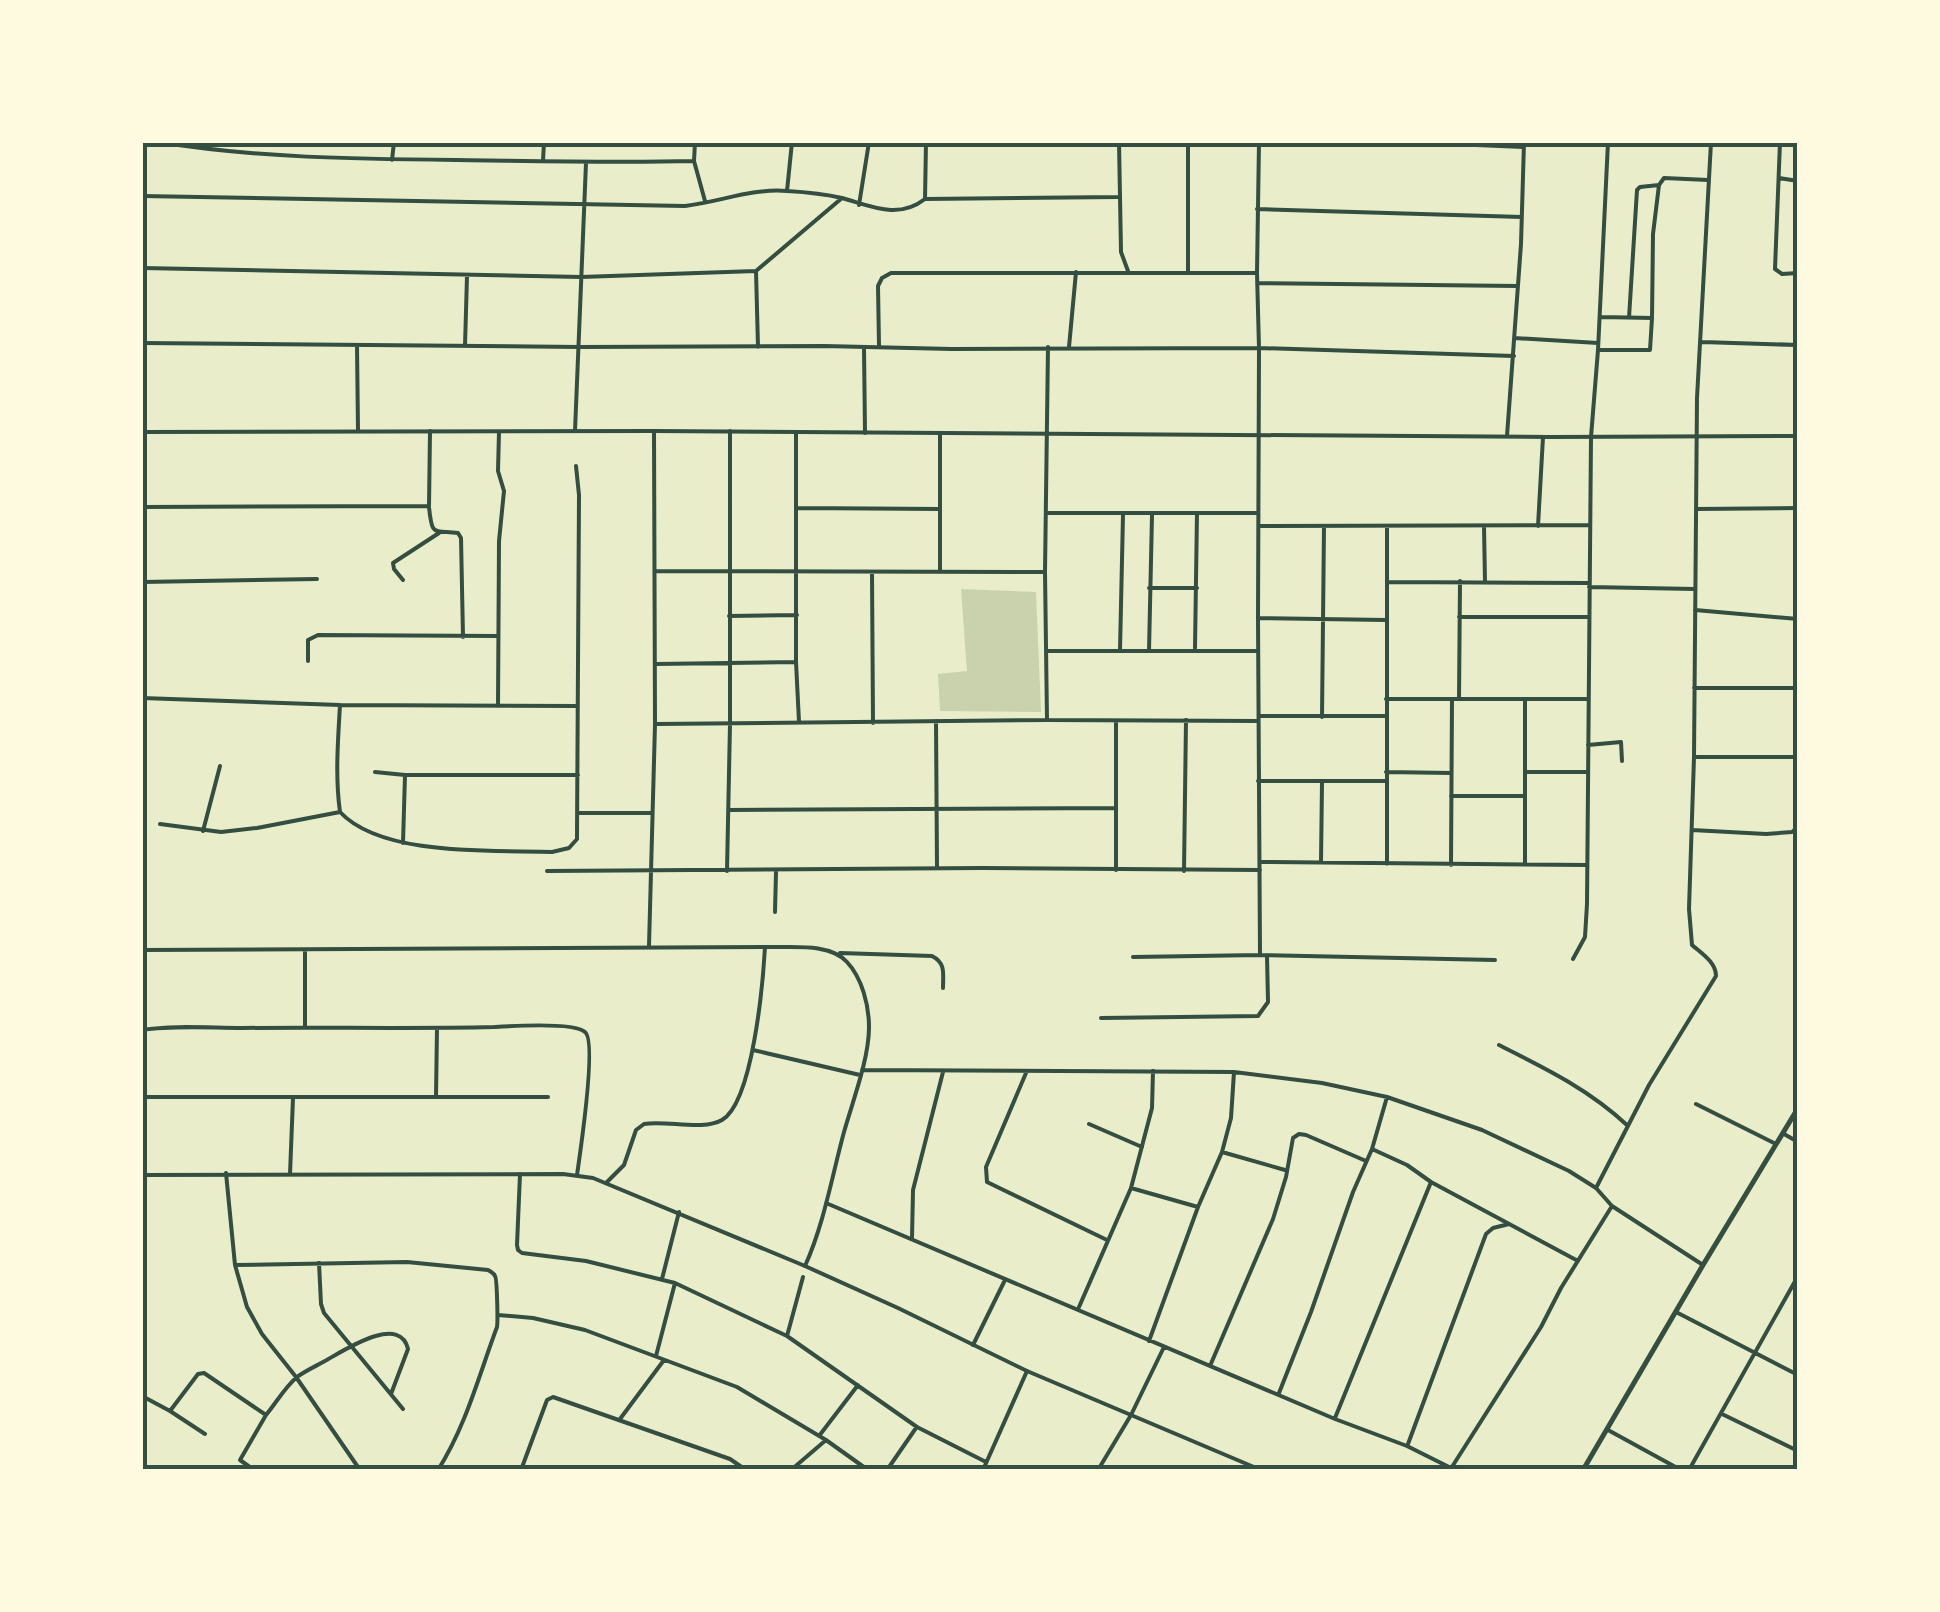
<svg xmlns="http://www.w3.org/2000/svg" width="1940" height="1612" viewBox="0 0 1940 1612" font-family="Merriweather,serif">
  <style>
    .green { fill: #cad2ad }
    .lines { fill: none; stroke-linecap: round; stroke-linejoin: round }
    .minor { stroke: #344e41; stroke-width: 4 }
    .tertiary { stroke: #344e41; stroke-width: 4 }
    .primary { stroke: #344e41; stroke-width: 5 }
    .neatline { fill: none; stroke: #344e41; stroke-width: 4 }
  </style>
  <rect width="100%" height="100%" fill="#e9edc9"/>
  <path class="green" d="M961,589L1036,592L1041,712L940,711L938,674L967,671Z"/>
  <g class="lines">
    <path class="minor" d="M158,142C257,158 356,159 456,160C536,161 615,163 694,161
      M695,142L694,161L705,201
      M1119,142L1121,252L1128,271
      M1188,142V273
      M1259,142L1257,273L1259,348L1258,618L1260,955
      M1403,142L1524,147
      M1780,142L1775,269L1782,274L1798,273
      M392,160L394,142
      M543,161L544,142
      M1779,178L1798,181
      M787,191L792,142
      M142,196L685,206C720,202 752,188 787,191C805,192 825,194 842,198C871,206 898,220 925,199L926,142
      M925,199L1118,197
      M859,205L869,142
      M1257,209L1522,217
      M142,268L581,277L756,271
      M1257,283L1518,286
      M1601,317L1652,318L1653,234L1659,185
      M1629,318L1637,190L1640,187L1659,185L1664,178L1708,180
      M1514,338L1598,343
      M1702,342L1798,345
      M142,343L579,347L824,346L952,349L1259,348L1514,356
      M357,346L358,431
      M465,346L467,276
      M879,346L878,286L882,278L891,273H1257
      M758,347L756,271L842,198
      M1069,347L1076,272
      M864,348L865,433
      M1598,350H1650L1652,318
      M575,431L586,163
      M796,432V662L799,722
      M940,434V572
      M1507,436L1521,244L1524,142
      M142,507L429,506L430,431
      M429,507C432,537 433,530 458,533L461,538L463,637
      M797,508L940,509
      M1696,509L1798,508
      M1046,513H1258
      M1259,526L1589,525
      M1484,526L1485,582
      M1538,526L1543,437
      M656,571L1045,572
      M872,573L873,723
      M403,580L394,569L393,563L439,533
      M142,582L317,579
      M1388,582L1588,583
      M1589,587L1695,589
      M1149,588H1197
      M1695,610L1798,619
      M729,616L797,615
      M1459,617H1588
      M1258,618L1386,620
      M1195,648L1197,513
      M1120,650L1123,515
      M1048,651H1258
      M1149,651L1152,515
      M308,661V640L318,635L498,636
      M656,664L796,662
      M1694,688H1798
      M142,698L340,705L578,706
      M1386,699H1586
      M1459,699L1460,581
      M1525,700V864
      M340,705C338,740 335,777 340,812C382,857 494,850 552,852L569,848L577,839V834L579,495L576,466
      M498,706L499,541L504,491L498,471L499,432
      M1261,716H1386
      M1322,717L1324,526
      M1047,720L1045,572L1048,347
      M936,721L937,867
      M1116,721V870
      M655,724L1047,720L1258,721
      M1588,745L1621,742L1622,761
      M1694,757H1798
      M375,772L405,775
      M1386,772L1451,773
      M1525,772H1588
      M1258,781H1387
      M1451,796H1525
      M728,810L1116,808
      M578,813H652
      M160,824L221,832L257,828L340,812
      M1692,830L1766,834L1792,832L1798,827
      M203,831L220,766
      M403,843L405,775H578
      M1262,862L1587,865
      M1321,862L1322,782
      M1387,864V526
      M1451,865L1452,699
      M547,871L982,868L1260,870
      M727,871L730,724V431
      M1184,871L1186,720
      M775,912L776,872
      M649,946L655,724L654,431
      M142,950L765,947C790,948 829,942 847,962C862,978 869,1005 869,1027C869,1059 853,1100 844,1132C832,1176 824,1224 805,1266
      M840,953L932,956C946,963 943,974 943,988
      M1133,957L1260,955L1495,960
      M1573,959L1585,937L1587,904L1591,437L1598,350L1608,142
      M1101,1018L1258,1016L1268,1002L1267,956
      M305,1027V952
      M142,1030C174,1025 210,1028 242,1028C326,1027 410,1029 494,1027C511,1026 574,1022 585,1032C597,1041 580,1154 577,1175
      M1499,1045C1545,1068 1590,1090 1628,1126
      M753,1050L860,1075
      M862,1070L1234,1072L1322,1083L1387,1097L1482,1130L1569,1171L1596,1188L1612,1206L1703,1265
      M1026,1073L986,1167L987,1182L1107,1240
      M142,1097H548
      M436,1097L437,1028
      M1696,1104L1776,1144
      M1089,1124L1142,1147
      M1784,1134L1798,1142
      M1372,1149L1407,1165L1431,1182L1578,1261
      M1222,1152L1285,1170
      M226,1173L235,1265L247,1307L262,1334L296,1377L360,1470
      M290,1174L293,1098
      M520,1174L517,1245L518,1250L522,1253L586,1261L675,1283L787,1336L917,1427L986,1462
      M606,1183L624,1165L636,1130L644,1124C666,1120 703,1131 722,1120C753,1102 763,982 765,947
      M1131,1188L1198,1207
      M1596,1188L1649,1085L1716,976C1716,962 1701,953 1692,945L1689,909L1694,757L1697,398L1711,142
      M826,1203L1335,1419L1407,1446L1451,1468
      M912,1238L913,1190L943,1072
      M319,1263L321,1304L324,1313L403,1409
      M235,1265L407,1262L488,1270C491,1272 494,1273 495,1276C497,1278 498,1321 497,1327C479,1375 466,1426 438,1470
      M662,1279L679,1212
      M1079,1307L1131,1188L1152,1108L1153,1071
      M1676,1312L1798,1375
      M498,1315L533,1318L585,1330L737,1387L826,1440L868,1470
      M787,1336L803,1277
      M1149,1341L1198,1207L1222,1152L1231,1118L1234,1072
      M973,1345L1004,1282
      M656,1356L675,1283
      M1210,1366L1273,1219L1286,1177L1293,1138L1299,1134L1306,1135L1366,1161
      M1279,1393L1311,1312L1353,1192L1372,1149L1387,1097
      M142,1396L170,1411L205,1434
      M170,1411L198,1374L204,1373L266,1415C276,1403 285,1387 297,1377C305,1371 316,1366 325,1361C343,1351 400,1313 408,1349L391,1394
      M1722,1414L1798,1451
      M1335,1418L1431,1182
      M620,1419L664,1360
      M1608,1430L1681,1470
      M819,1436L858,1385
      M1408,1444L1486,1234L1493,1228L1509,1224
      M254,1470L240,1460L266,1415
      M521,1470L547,1400L553,1397L730,1459L746,1470
      M791,1470L826,1440
      M887,1470L916,1428
      M983,1470L1027,1371
      M1098,1470L1131,1415L1164,1347
      M1450,1470L1541,1327L1561,1288L1612,1206
      M1689,1470L1798,1276"/>
    <path class="tertiary" d="M142,432L654,431L1552,437L1798,436
      M142,1175L563,1174L593,1178L805,1266L898,1308L1027,1371L1261,1470"/>
    <path class="primary" d="M1583,1470L1703,1265L1798,1108"/>
  </g>
  <rect width="1940" height="1612" fill="none" stroke="#fefae0" stroke-width="290"/>
  <rect x="145" y="145" width="1650" height="1322" class="neatline"/>
</svg>
